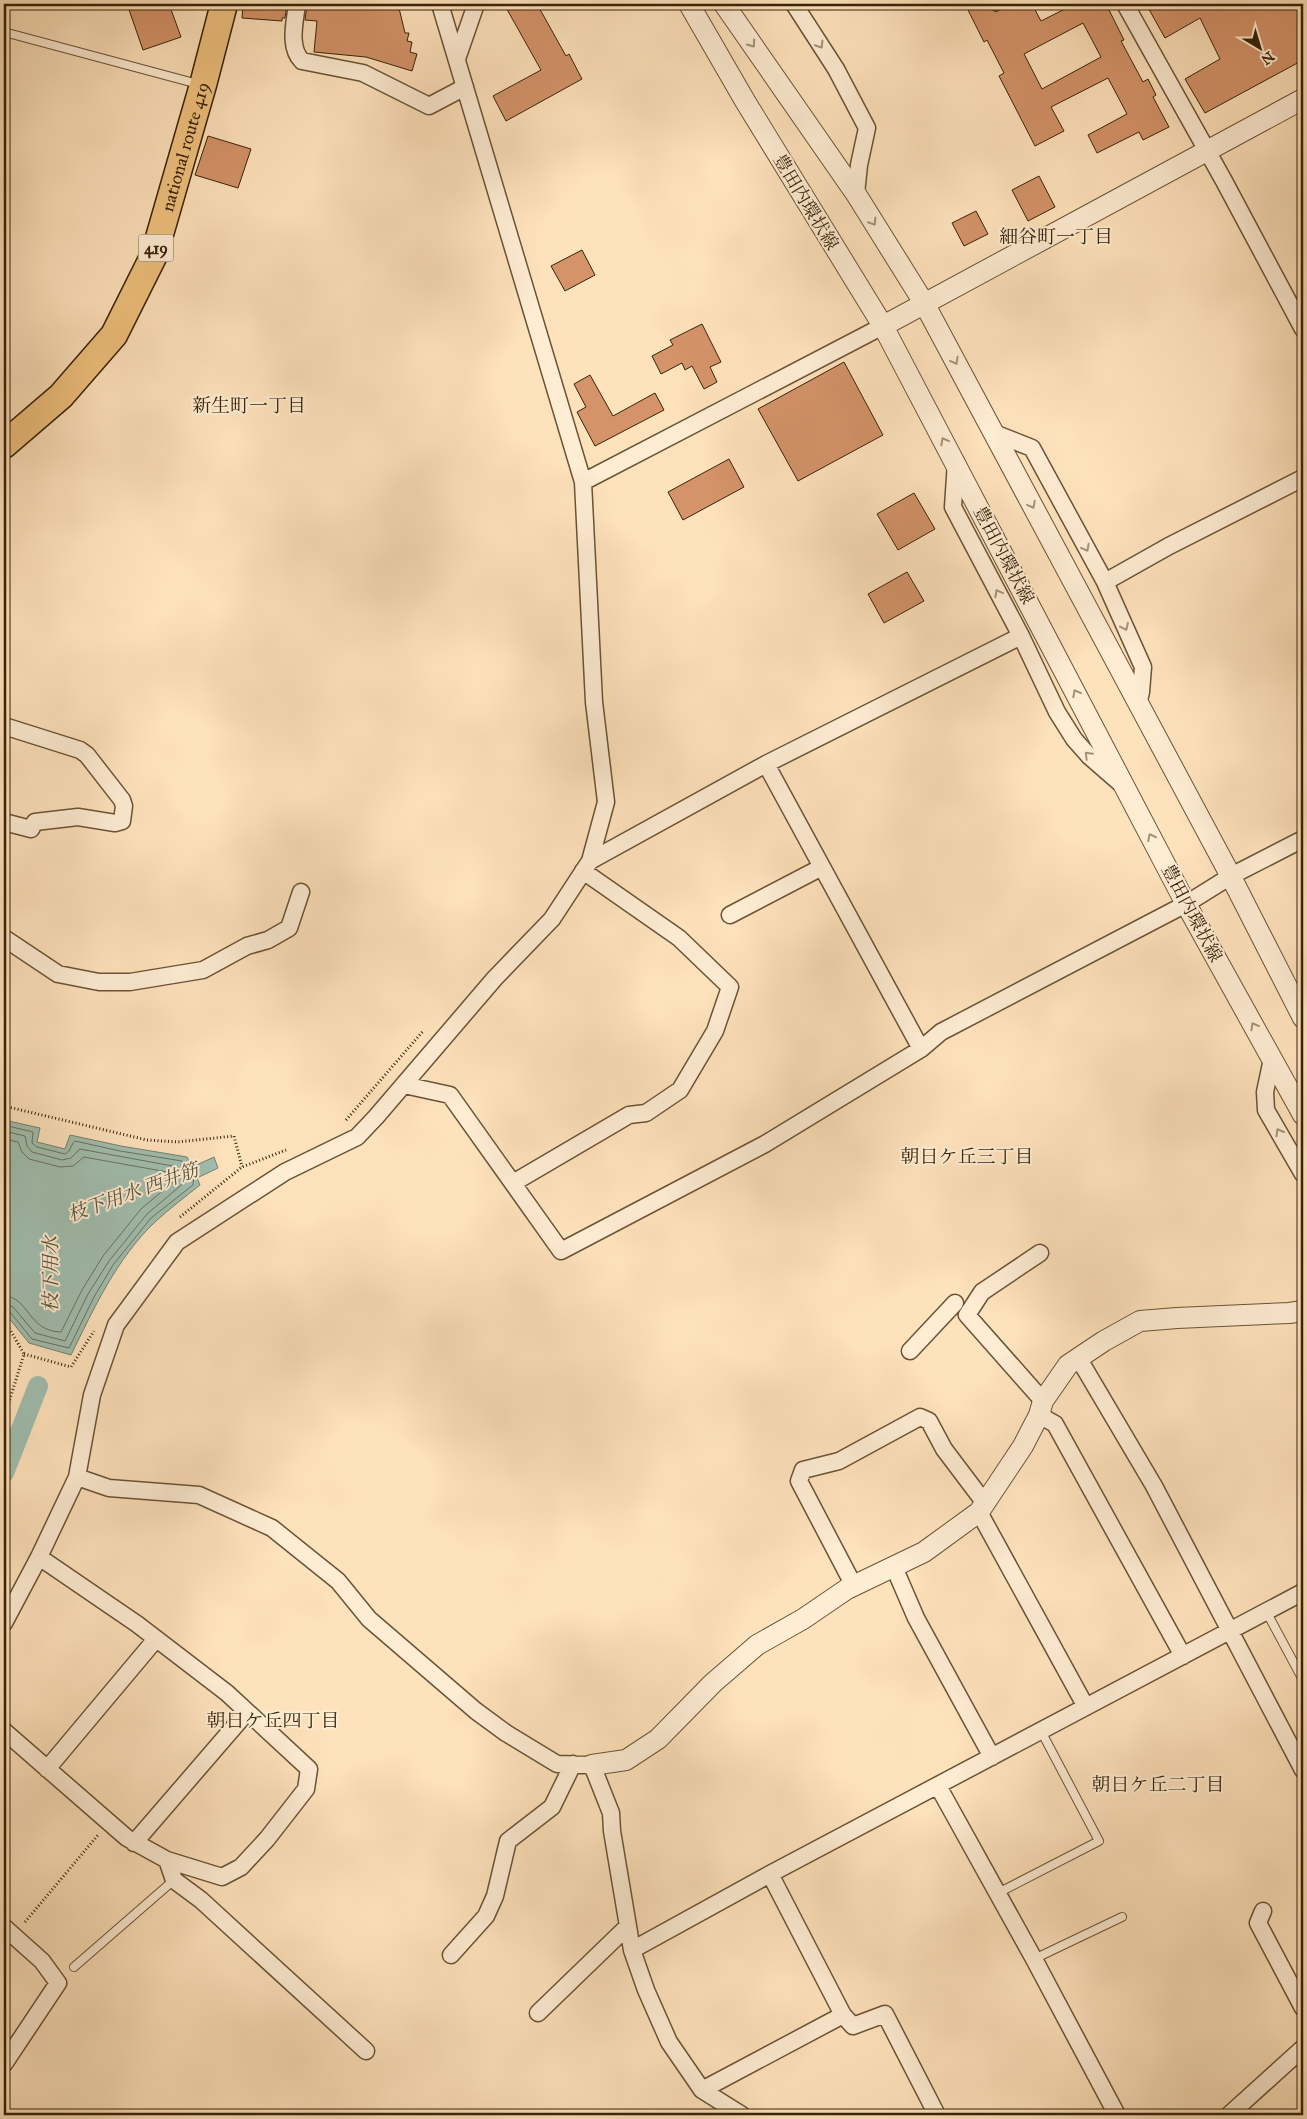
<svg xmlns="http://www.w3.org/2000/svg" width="1307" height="2119" viewBox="0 0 1307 2119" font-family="'IM FELL Great Primer','Noto Serif JP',serif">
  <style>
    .water { fill: #a0beaf; stroke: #76806c }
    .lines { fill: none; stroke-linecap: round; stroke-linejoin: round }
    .shore { stroke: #6c705b; stroke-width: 1 }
    .canal { stroke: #a0beaf; stroke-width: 20 }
    .building { fill: #d49369; stroke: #382307; fill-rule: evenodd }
    .service-casing { stroke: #6a5334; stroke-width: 10 }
    .minor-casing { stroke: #6a5334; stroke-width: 19 }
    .tertiary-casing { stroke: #6a5334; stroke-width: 22 }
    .trunk-casing { stroke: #382307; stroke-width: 29 }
    .path { stroke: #382307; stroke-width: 3; stroke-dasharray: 1 2.5; stroke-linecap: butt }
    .service { stroke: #feecd3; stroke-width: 8 }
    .minor { stroke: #feecd3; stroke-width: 16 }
    .tertiary { stroke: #feecd3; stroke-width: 20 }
    .trunk { stroke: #efc17e; stroke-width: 26 }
    .oneway { stroke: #a59277 }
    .labels { text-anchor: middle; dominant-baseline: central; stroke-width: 4; stroke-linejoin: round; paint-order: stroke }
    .shield { fill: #feecd3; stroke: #735f44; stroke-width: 1 }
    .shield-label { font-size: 16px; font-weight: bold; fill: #382307 }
    .street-label { font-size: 18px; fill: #382307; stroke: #feecd3 }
    .neighbourhood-label { font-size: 19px; fill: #382307; stroke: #feecd3 }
    .water-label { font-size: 19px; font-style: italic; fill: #575239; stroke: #feecd3 }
  </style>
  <rect width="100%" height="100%" fill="#fee2bc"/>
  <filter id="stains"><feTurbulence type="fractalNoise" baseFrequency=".004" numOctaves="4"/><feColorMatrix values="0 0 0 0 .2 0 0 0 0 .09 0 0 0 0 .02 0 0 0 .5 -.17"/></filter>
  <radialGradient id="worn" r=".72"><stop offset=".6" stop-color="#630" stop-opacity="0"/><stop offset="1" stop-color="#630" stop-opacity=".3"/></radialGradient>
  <path class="water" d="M4,1120L40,1128L37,1142L65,1149L70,1135L121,1146L187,1157L192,1167L214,1157L218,1168L197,1178L200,1185C185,1197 169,1209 155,1222C117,1258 94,1308 71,1355L29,1343L4,1312Z"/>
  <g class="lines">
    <path class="shore" d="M4,1125L33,1132L32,1143L37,1147L65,1154L69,1151L73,1143L75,1141L120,1151L182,1161L188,1170L194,1174L193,1185L151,1218L113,1265L94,1297L69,1348L32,1339L10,1312L4,1310
      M4,1131L25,1136L27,1146L32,1152L62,1160L71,1158L80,1149L178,1167L186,1177V1181L147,1214L109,1261L88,1294L65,1341L35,1333L13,1307L4,1303
      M4,1139L18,1142L22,1152L29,1159L60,1167L73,1166L84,1157L173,1173L177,1179L141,1209L103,1256L82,1290L61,1332C27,1331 30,1297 4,1296"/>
    <path class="canal" d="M4,1473L38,1386"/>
  </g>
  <path class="building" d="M127,4H169L181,37L143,50Z
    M243,4H287L285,18H282V21L242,18Z
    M307,4H363L383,6L382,4H398L405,33H409L407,41L412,42L410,52L417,54L412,71L366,57L314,52L317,21L305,20Z
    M504,4H537L566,56L569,54L582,79L506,121L493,96L541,70Z
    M965,4H989L991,9L996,12L1001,9V4H1032L1041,21L1067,8L1065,4H1106L1124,40L1121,41L1143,82L1148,79L1156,95L1153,97L1169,127L1143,140L1139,132L1097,153L1088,135L1127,114L1108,78L1051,107L1064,131L1035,146L999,76L1004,73L987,40L984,42ZM1083,23L1101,57L1042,89L1024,54Z
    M1146,4H1303V60L1205,113L1185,79L1220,59L1200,18L1165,38Z
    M208,136L251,149L238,188L195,175Z
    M1039,176L1055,207L1028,221L1012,190Z
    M976,211L988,234L964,246L952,223Z
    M582,250L595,275L565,291L551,266Z
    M702,324L721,362L710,367L717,382L704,389L692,366L685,370L682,363L661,374L652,356L673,345L670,340Z
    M844,362L883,435L798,481L758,409Z
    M590,375L613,416L655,393L664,410L595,446L577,412L586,407L574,384Z
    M729,459L744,487L683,520L668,492Z
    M914,493L935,529L898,550L877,514Z
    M907,572L924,601L884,623L868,594Z"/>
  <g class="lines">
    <defs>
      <path id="service" d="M995,4L996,6
        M4,32L198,84
        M1266,1611L1303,1680
        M998,1893L1099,1841L1041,1731
        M1034,1959L1122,1917
        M74,1967L174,1880"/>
      <path id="minor" d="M297,4C295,22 288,47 302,61L363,73L429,106L465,87
        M794,4L836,69L867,128L859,165L856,194
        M1125,4L1224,181L1303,329
        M457,59L476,4
        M994,433L1032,448L1105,582L1143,667L1141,692L1138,704
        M956,462L953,507L1021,636L1057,712L1074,739L1089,756L1120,783
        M583,482L883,326
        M1105,582L1169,546L1303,478
        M4,726L80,750L87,755L122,800L124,806L122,821L115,823L78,817L35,822L31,829L4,822
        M766,764L921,1049
        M590,861L766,764L1021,636
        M730,915L822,867
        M4,938L58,974L99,982H130L203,970L247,946L268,940L289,928L301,892
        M1272,1059L1265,1092L1266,1110L1303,1174
        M404,1085L450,1095L561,1251L765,1144L921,1049L941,1032L1186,904L1231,876L1303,839
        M513,1183L629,1115L646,1113L680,1090L715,1031L730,987L679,938L583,871
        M1040,1253L982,1292L967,1315L1043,1401
        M910,1351L955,1303
        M1079,1359L1154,1486L1303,1770
        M1039,1415L1055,1424L1183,1656
        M77,1477L109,1488L199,1495L272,1528L338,1581L369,1619L476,1711L506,1733L557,1764L592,1765L611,1813L612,1831L632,1950L646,1990L669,2042L702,2090L742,2115
        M979,1512L1086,1707
        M894,1567L916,1618L992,1757
        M854,1586L799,1481L803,1470L839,1461L920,1417L929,1421L944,1449L984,1502
        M4,1623L39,1557L77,1477L92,1395L116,1325L177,1242L285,1172L357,1137L376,1117L495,978L552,919L590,861L606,802L594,702L583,482L440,4
        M4,1731L127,1838L167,1860L222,1877L241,1867L267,1839L306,1789L309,1769L227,1693L137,1624L39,1557
        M47,1769L156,1639
        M938,1786L1034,1959L1117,2115
        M134,1843L247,1712
        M167,1860L174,1880L201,1900L366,2051
        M770,1874L843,2015
        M1263,1911L1258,1923L1303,2008
        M4,1927L42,1961L58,1983L4,2064
        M632,1950L770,1874L1303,1592
        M451,1955L486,1916L495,1896L508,1841L552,1807L573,1764
        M538,2013L628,1926
        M702,2090L843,2015L853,2026L885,2014L937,2115
        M1229,2115L1303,2048"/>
      <path id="tertiary" d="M689,4L745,101L883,326L1186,904L1303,1115
        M724,4L856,194L924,303L1227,869L1303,1018
        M883,326L1303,99
        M592,1765L626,1760L658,1739L713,1683L757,1645L803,1619L847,1589L924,1552L979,1512L1023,1446L1039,1415L1043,1401L1068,1365L1104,1341L1140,1321L1177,1318L1289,1313L1303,1311"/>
      <g id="trunk">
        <path id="s1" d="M4,445L61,396L114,335L154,255L203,85L224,4"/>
      </g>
    </defs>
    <use href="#service" class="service-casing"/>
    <use href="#minor" class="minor-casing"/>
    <use href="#tertiary" class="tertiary-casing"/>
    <use href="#trunk" class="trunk-casing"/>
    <path class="path" d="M4,1106L147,1140L178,1142L234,1136L242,1167
      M346,1120L424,1030
      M180,1217L242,1167L286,1150
      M4,1319L24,1354L4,1418
      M4,1328L8,1325
      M24,1354L71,1367L94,1331
      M25,1922L98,1835"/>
    <use href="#service" class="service"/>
    <use href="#minor" class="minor"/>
    <use href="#tertiary" class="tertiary"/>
    <use href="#trunk" class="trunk"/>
  </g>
  <defs><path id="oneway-chevron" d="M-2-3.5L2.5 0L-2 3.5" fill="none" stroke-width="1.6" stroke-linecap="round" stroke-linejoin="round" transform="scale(1.25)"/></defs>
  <g class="oneway">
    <use href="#oneway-chevron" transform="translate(752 44) rotate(55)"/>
    <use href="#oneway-chevron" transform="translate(820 45) rotate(58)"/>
    <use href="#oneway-chevron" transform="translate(873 222) rotate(58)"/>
    <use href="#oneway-chevron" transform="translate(955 361) rotate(61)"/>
    <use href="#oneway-chevron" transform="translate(944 441) rotate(-118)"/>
    <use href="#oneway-chevron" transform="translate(1032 505) rotate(62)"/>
    <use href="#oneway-chevron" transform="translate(1086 548) rotate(61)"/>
    <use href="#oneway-chevron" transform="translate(998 593) rotate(-118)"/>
    <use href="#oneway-chevron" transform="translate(1125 627) rotate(65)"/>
    <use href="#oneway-chevron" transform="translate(1076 693) rotate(-118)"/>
    <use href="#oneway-chevron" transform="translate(1088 755) rotate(-135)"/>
    <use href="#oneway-chevron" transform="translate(1151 837) rotate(-117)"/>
    <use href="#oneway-chevron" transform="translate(1254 1026) rotate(-119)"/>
    <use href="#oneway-chevron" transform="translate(1279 1132) rotate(-120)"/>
  </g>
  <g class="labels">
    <rect class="shield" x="138.5" y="234.5" width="35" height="27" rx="4"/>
    <g class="shield-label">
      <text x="156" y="248">419</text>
    </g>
    <g class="street-label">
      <text stroke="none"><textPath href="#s1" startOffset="358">national route 419</textPath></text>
      <text transform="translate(806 202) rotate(59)">豊田内環状線</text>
      <text transform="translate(1004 555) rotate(62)">豊田内環状線</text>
      <text transform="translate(1192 913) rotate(62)">豊田内環状線</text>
    </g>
    <g class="neighbourhood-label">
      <text x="1056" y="236">細谷町一丁目</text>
      <text x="249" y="405">新生町一丁目</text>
      <text x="967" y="1156">朝日ケ丘三丁目</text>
      <text x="273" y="1720">朝日ケ丘四丁目</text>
      <text x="1158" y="1784">朝日ケ丘二丁目</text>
    </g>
    <g class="water-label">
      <text transform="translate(133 1192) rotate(-20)">枝下用水 西井筋</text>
      <text transform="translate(50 1274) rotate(-90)">枝下用水</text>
    </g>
  </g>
  <rect width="1307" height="2119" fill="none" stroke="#fee2bc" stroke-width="20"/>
  <rect x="5" y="5" width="1297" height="2109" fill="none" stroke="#382307" stroke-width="2.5"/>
  <rect x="10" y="10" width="1287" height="2099" fill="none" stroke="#382307"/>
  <g transform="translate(1260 48) rotate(142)" stroke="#feecd3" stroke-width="4" paint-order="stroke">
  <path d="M0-4L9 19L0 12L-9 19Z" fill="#382307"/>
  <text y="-8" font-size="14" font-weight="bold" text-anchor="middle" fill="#382307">N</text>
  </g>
  <rect width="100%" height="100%" filter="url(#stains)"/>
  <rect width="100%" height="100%" fill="url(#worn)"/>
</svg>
